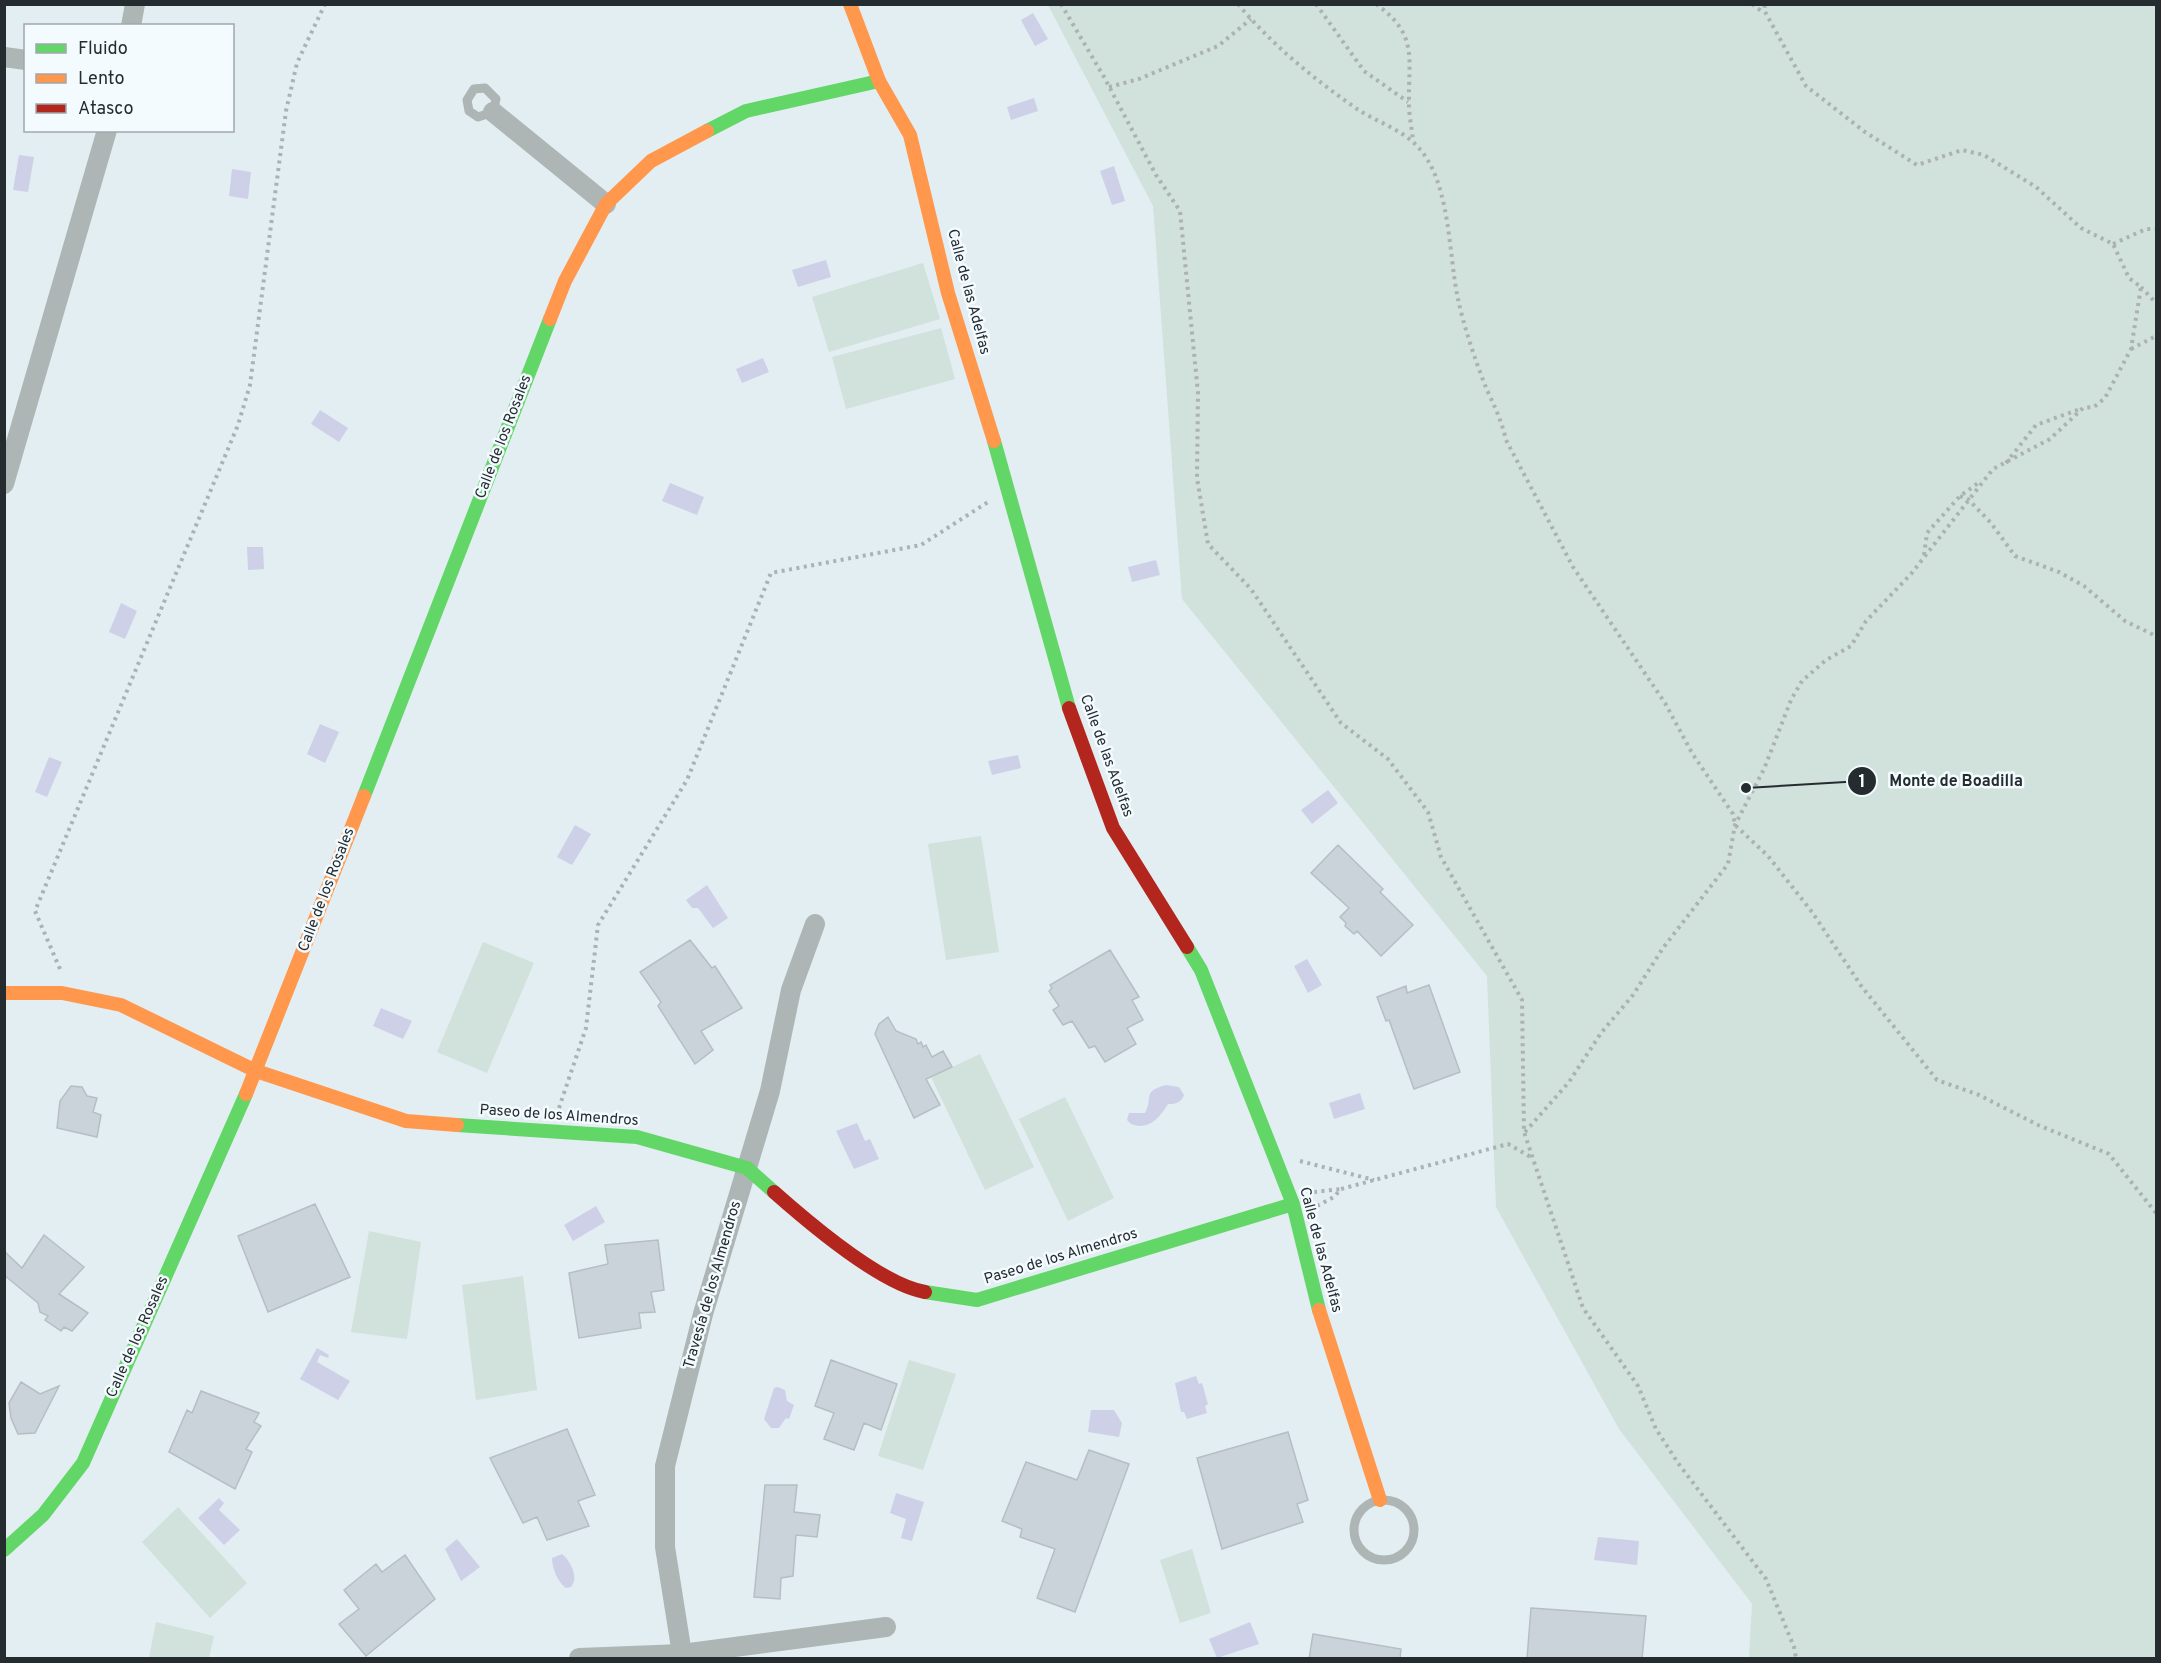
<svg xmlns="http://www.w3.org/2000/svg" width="2161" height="1663" viewBox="0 0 2161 1663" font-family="Overpass,sans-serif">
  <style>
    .green { fill: #d1e1db }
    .water { fill: #ced0e8 }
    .building { fill: #cad3da; stroke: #b6bec3; stroke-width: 1.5 }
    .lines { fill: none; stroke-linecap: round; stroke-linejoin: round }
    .path { stroke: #abb2b2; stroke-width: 4; stroke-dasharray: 3 4.5; stroke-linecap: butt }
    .lane { stroke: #aeb5b5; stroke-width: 9 }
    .street { stroke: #aeb5b5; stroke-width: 20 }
    .fast { stroke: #63d668; stroke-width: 14 }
    .slow { stroke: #ff974d; stroke-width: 14 }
    .jam { stroke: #b3261e; stroke-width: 14 }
    .labels { text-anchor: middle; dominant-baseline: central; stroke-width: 5; stroke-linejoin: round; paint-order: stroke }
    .street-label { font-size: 15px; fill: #242c30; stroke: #f3fbff }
    .leader { fill: none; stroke: #242c30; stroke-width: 2 }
    .callout-dot { fill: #242c30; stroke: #f3fbff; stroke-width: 2 }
    .mark-label { font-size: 18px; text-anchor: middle; font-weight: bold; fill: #fff }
    .callout-label { font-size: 16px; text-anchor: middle; font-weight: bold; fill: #242c30; stroke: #f3fbff; stroke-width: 5; stroke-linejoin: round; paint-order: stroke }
  </style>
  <rect width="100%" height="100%" fill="#e2eef2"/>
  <path class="green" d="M1048,5H2156V1658H1749L1752,1604L1619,1429L1496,1207L1487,976L1182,599L1153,206Z
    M923,263L940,319L829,352L812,297Z
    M941,328L955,379L846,409L832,357Z
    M981,836L999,952L946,960L928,844Z
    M483,942L534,963L487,1073L437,1052Z
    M980,1054L1034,1167L985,1190L931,1077Z
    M1065,1097L1114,1198L1068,1221L1019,1119Z
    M369,1231L421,1242L407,1339L351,1332Z
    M523,1276L537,1390L476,1400L462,1285Z
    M909,1360L956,1374L923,1470L878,1456Z
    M178,1507L247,1583L210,1618L142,1542Z
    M1192,1549L1211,1613L1180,1623L1160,1560Z
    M156,1622L214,1636L209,1658H149Z"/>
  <path class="water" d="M1033,13L1048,39L1035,46L1021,20Z
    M1034,98L1038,111L1011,120L1007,107Z
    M19,155L34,157L28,192L13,190Z
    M1114,166L1125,201L1112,205L1100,171Z
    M232,169L251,172L248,199L229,196Z
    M826,260L831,277L798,287L792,270Z
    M763,358L769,372L742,383L736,369Z
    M320,410L348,428L339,442L311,424Z
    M670,483L704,497L697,515L662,501Z
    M247,547H263L264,569L248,570Z
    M1156,560L1160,575L1132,582L1128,567Z
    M121,603L137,611L125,639L109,632Z
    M320,724L339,732L325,763L307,754Z
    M1018,755L1021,768L992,775L988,761Z
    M49,757L62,762L47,797L35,792Z
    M1328,790L1338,803L1312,824L1301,810Z
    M575,825L591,834L572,865L557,857Z
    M707,885L728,918L713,928L698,908H692L686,900Z
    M1307,959L1322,985L1308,993L1294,966Z
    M381,1008L412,1021L403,1039L373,1026Z
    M1166,1085L1179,1087L1184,1095C1181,1103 1176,1104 1168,1104C1159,1118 1149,1131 1131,1124L1127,1120L1129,1113H1145C1154,1096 1141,1092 1166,1085Z
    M1360,1093L1365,1109L1334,1119L1329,1103Z
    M857,1123L865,1141L870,1139L879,1159L854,1169L836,1131Z
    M596,1206L605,1222L573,1241L564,1225Z
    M317,1348L329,1355L328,1358L320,1355L317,1362L350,1381L338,1400L300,1379Z
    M1196,1376L1199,1384L1202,1383L1208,1404L1205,1406L1207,1413L1187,1419L1184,1412H1181L1175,1383Z
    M778,1387L785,1390L787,1401L794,1405L789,1419L786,1418L779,1428H771L764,1419L774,1388Z
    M1091,1410H1114L1122,1423L1119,1437L1088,1432Z
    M896,1493L924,1502L912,1541L901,1538L906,1519L890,1513Z
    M219,1498L224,1503L219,1510L240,1530L224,1545L198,1518Z
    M1598,1537L1639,1541L1637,1565L1594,1560Z
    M457,1539L480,1567L461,1581L445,1549Z
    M562,1554C571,1561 579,1578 571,1587L566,1588C558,1583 552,1568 552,1558Z
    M1250,1622L1259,1644L1217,1658L1209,1639Z"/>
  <path class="building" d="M1338,845L1383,889L1380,892L1413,925L1381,956L1357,931L1354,934L1345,926L1346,923L1340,917L1349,908L1311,873Z
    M690,940L712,968L715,966L742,1008L701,1031L713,1050L695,1064L658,1006L661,1002L640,972Z
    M1110,950L1139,997L1132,1000L1143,1020L1127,1028L1136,1044L1105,1062L1095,1046L1089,1048L1072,1021L1063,1025L1053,1010L1059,1006L1049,991L1052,988L1050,985Z
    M1429,985L1460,1072L1414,1089L1389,1020L1386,1021L1377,997L1406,986L1407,993Z
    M888,1017L896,1031L916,1039L918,1044L921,1042L923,1047L926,1045L932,1057L943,1051L952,1067L926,1079L940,1105L914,1118L875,1034L879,1024Z
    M71,1086L82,1087L87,1096L97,1098L93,1112L101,1115L97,1137L57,1128L60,1101Z
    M315,1204L350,1277L268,1312L238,1236Z
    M44,1235L84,1267L59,1294L88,1313L72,1331L64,1327L61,1331L45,1320L48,1316L40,1312L38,1303L4,1275V1251L22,1268Z
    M658,1240L664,1290L651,1292L655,1312L639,1313L641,1328L579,1338L569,1273L608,1264L605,1245Z
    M831,1360L897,1384L881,1430L864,1423L854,1450L824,1439L834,1413L815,1406Z
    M21,1382L40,1394L59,1386L35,1433L18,1434L11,1418L9,1403Z
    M201,1391L259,1413L254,1422L261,1426L246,1449L252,1452L235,1489L169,1452L187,1410L192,1413Z
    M567,1429L595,1495L578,1501L589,1526L547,1540L537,1517L523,1523L490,1458Z
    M1288,1432L1308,1500L1297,1504L1303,1522L1222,1549L1197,1458Z
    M1089,1450L1129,1464L1075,1612L1037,1598L1055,1549L1020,1537L1022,1529L1002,1521L1026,1462L1077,1480Z
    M765,1485H797L794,1512L820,1515L817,1537L796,1535L793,1576L781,1578L780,1599L754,1597Z
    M405,1555L435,1599L366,1656L339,1624L359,1609L344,1590L376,1564L382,1572Z
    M1531,1608L1646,1616L1642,1659H1527Z
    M1313,1634L1401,1649L1400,1659H1309Z"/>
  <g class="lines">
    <path class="path" d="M1061,4L1104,77L1156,175L1180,211L1198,393L1197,478L1208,544L1251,589L1341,723L1388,759L1428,812L1441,857L1522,1000L1524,1132L1583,1308L1638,1386L1656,1429L1678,1463L1766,1579L1794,1647L1796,1658
      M1238,4C1272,45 1314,79 1357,109C1375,121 1400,129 1415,144C1451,178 1448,253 1458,299C1464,327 1476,363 1487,390C1495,407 1502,422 1506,440L1573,567L1665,703L1692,753L1733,814L1735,825L1768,856L1812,912L1862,987L1937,1080L1979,1095L2038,1125L2109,1154L2156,1213
      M1316,4L1364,71L1408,102
      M1376,4C1419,35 1408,58 1409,104C1409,116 1412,129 1413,141
      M1752,4L1764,13
      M1109,87L1139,79L1218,46L1251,19
      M2113,244L2146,229H2156
      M2141,287L2156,303
      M2131,349L2156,336
      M2006,463L2036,425L2080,409
      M1960,496L1968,499L1991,523L2015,556L2059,572L2084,586L2125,621L2156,636
      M1924,555L1927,533L1960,496L1981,481
      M60,969L35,911L238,425L250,385L286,111L297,63L325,4
      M559,1108L586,1028L598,925L687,780L771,573L921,545L988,502
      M1525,1132L1569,1082L1601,1033L1633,995L1663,948L1728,864L1735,825L1764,769L1791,700L1802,681L1826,660L1851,646L1866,621L1911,574L1993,469L2050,439L2083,408L2094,407L2105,398L2131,349L2141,287L2129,278L2113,244L2081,228L2036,187L1984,155L1962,150L1917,165L1865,132L1806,86L1764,10L1765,4
      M1300,1161L1374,1180
      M1314,1192L1341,1189
      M1317,1206L1334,1197L1341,1189L1508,1144L1531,1157"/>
    <path class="lane" d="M485,88L496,99L493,112L478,117L469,111L467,100L474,89Z
      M1354 1530a30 30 0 1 1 60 0a30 30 0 1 1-60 0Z"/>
    <path class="street" d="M131,26L135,4
      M4,57L26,60
      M493,112L606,204
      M4,484L107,130
      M682,1654L665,1547V1466L703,1314L770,1091L791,990L815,924
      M579,1658L682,1654L886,1627"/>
    <path class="fast" d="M707,131L746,111L879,81
      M994,441L1069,708
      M364,796L550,319
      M1187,947L1201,970L1293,1204L1319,1310
      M457,1125L637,1137L747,1168L774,1192
      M925,1292L977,1300L1293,1204
      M4,1550L43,1515L83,1463L246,1094"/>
    <path class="slow" d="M850,4L879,81L910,135L948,293L994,441
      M550,319L565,281L606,204L651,161L707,131
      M4,993H62L121,1005L256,1071L406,1121L457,1125
      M246,1094L364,796
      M1319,1310L1380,1500"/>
    <path class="jam" d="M1069,708L1113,828L1187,947
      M774,1192C809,1223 880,1284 925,1292"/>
  </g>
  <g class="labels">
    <g class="street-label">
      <text transform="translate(968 292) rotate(75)">Calle de las Adelfas</text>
      <text transform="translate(504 437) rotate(-69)">Calle de los Rosales</text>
      <text transform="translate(1106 756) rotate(70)">Calle de las Adelfas</text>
      <text transform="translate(327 890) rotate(-69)">Calle de los Rosales</text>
      <text transform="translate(559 1116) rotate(4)">Paseo de los Almendros</text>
      <text transform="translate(1320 1250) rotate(75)">Calle de las Adelfas</text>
      <text transform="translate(1061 1257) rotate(-17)">Paseo de los Almendros</text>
      <text transform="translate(713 1285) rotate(-74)">Travesía de los Almendros</text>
      <text transform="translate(138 1337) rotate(-66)">Calle de los Rosales</text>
    </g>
  </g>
  <path class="leader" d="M1746 788L1862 781"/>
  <g class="callout-dot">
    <circle cx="1746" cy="788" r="6"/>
    <circle cx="1862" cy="781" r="15"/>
  </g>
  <g class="mark-label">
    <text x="1862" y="787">1</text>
  </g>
  <g class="callout-label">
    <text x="1956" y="786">Monte de Boadilla</text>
  </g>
  <rect width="2161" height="1663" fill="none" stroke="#242c30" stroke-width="12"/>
  <rect x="24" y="24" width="210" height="108" fill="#f3fbff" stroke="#a0a8ac" stroke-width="1.5"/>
  <rect x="36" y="44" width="30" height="9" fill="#63d668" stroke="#a0a8ac" stroke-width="1.5"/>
  <text x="78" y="54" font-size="18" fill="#242c30">Fluido</text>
  <rect x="36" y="74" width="30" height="9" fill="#ff974d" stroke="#a0a8ac" stroke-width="1.5"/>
  <text x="78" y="84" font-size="18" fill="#242c30">Lento</text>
  <rect x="36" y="104" width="30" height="9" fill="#b3261e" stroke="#a0a8ac" stroke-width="1.5"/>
  <text x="78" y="114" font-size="18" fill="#242c30">Atasco</text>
</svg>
